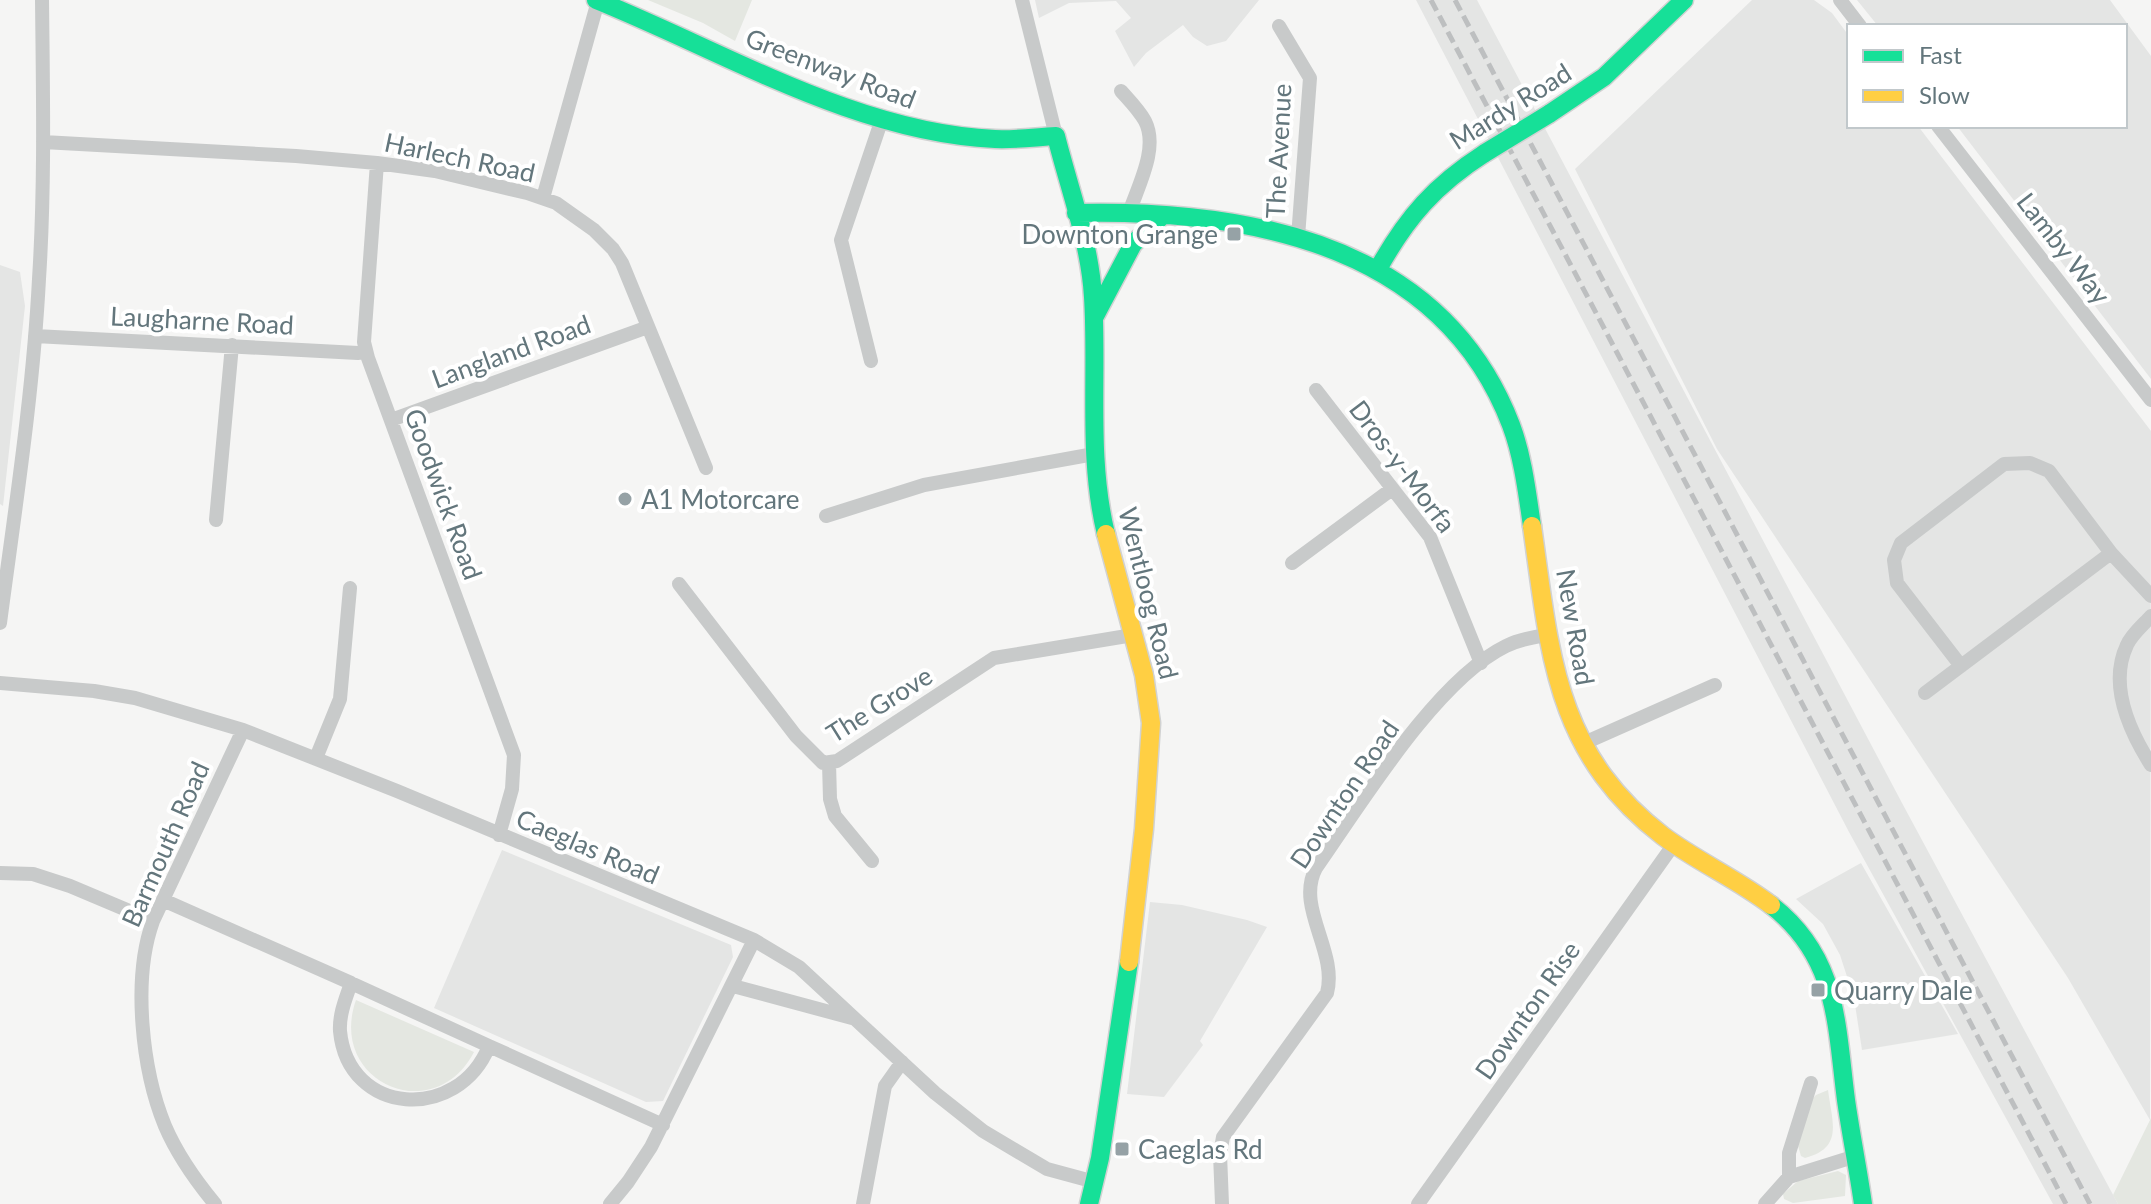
<svg xmlns="http://www.w3.org/2000/svg" width="2151" height="1204" viewBox="0 0 2151 1204" font-family="Lato,sans-serif">
  <style>
    .built { fill: #e4e5e4 }
    .green { fill: #e4e7e1 }
    .lines { fill: none; stroke-linecap: round; stroke-linejoin: round }
    .fast-casing { stroke: #d1d2d2; stroke-width: 21 }
    .slow-casing { stroke: #d1d2d2; stroke-width: 21 }
    .street { stroke: #c8caca; stroke-width: 14 }
    .fast { stroke: #16e098; stroke-width: 18 }
    .slow { stroke: #ffcf43; stroke-width: 18 }
    .rail { stroke: #bdbfc0; stroke-width: 5; stroke-dasharray: 12 6; stroke-linecap: butt }
    .fast-bridge-casing { stroke: #d1d2d2; stroke-width: 21; stroke-linecap: butt }
    .fast-bridge { stroke: #16e098; stroke-width: 18 }
    .poi-dot { fill: #96a2a6; stroke: #fff; stroke-width: 3 }
    .labels { text-anchor: middle; dominant-baseline: central; stroke-width: 8; stroke-linejoin: round; paint-order: stroke }
    .street-label { font-size: 26px; fill: #63767c; stroke: #fff }
    .poi-label { font-size: 26px; fill: #63767c; stroke: #fff; text-anchor: start }
  </style>
  <rect width="100%" height="100%" fill="#f5f5f4"/>
  <path class="built" d="M1035,0H1259L1226,41L1207,46L1193,37L1183,25L1146,53L1134,67L1115,31L1131,18L1116,1L1069,3L1039,18Z
    M1416,0H1477L1902,803L2118,1204H2053L1849,832Z
    M1752,0H1814L1832,13L1849,36V126H1918L2151,431L2150,1120L2068,978L1717,449L1575,169Z
    M1857,0H2110L2151,56V379L1957,126H2125V26H1878Z
    M0,265L20,272L25,306L3,506L0,504Z
    M502,850L731,945L733,957L663,1101L646,1102L434,1008Z
    M1861,863L1958,1034L1862,1050L1854,998L1840,955L1823,924L1796,899Z
    M1150,902L1182,905L1247,920L1267,927L1200,1041L1203,1045L1164,1097L1127,1094Z"/>
  <path class="green" d="M648,0H752L735,41L703,23Z
    M356,1000L474,1052C434,1129 327,1082 356,1000Z
    M1828,1090C1832,1122 1844,1148 1805,1158L1801,1156L1798,1146L1811,1100L1816,1095Z
    M2151,1118V1204H2118L2113,1195Z
    M1838,1171L1846,1175L1845,1196L1793,1203L1784,1199L1783,1194L1798,1181Z"/>
  <g class="lines">
    <defs>
      <path id="fast" d="M596,0C723,51 856,133 995,139C1015,140 1036,137 1056,136C1069,188 1090,243 1093,297C1098,376 1087,456 1106,534
        M1549,114L1604,77L1684,0
        M1076,213C1248,209 1442,244 1511,425C1523,457 1527,492 1532,526
        M1378,269C1407,217 1435,185 1485,153
        M1095,316L1133,244L1163,215
        M1771,905C1838,957 1836,1023 1846,1100C1851,1135 1858,1169 1863,1204
        M1089,1204L1100,1158L1129,962"/>
      <path id="slow" d="M1532,526C1550,652 1554,752 1663,836C1698,862 1737,879 1771,905
        M1106,534L1144,675L1151,723L1144,829L1129,962"/>
    </defs>
    <use href="#fast" class="fast-casing"/>
    <use href="#slow" class="slow-casing"/>
    <path class="street" d="M1022,0L1056,136
      M1840,0L1860,26
      M1279,26L1310,78L1298,237
      M1121,91C1129,100 1139,110 1145,121C1159,148 1138,186 1129,213
      M1938,126L2151,400
      M43,142L296,156L377,163L435,171L527,193L556,203L594,230L613,249L622,263L706,468
      M377,163L364,342L368,358L514,755L512,789L499,835
      M543,198L598,1
      M35,336L358,353L366,351
      M871,361L841,240L882,119
      M1316,390L1430,537L1481,663
      M391,420L648,327
      M826,516L924,485L1094,454
      M216,520L232,345
      M2111,553L2151,596
      M1292,563L1392,489
      M679,584L796,736L823,763L837,761L994,658L1133,635
      M2151,616C2144,624 2131,635 2127,645C2108,685 2130,732 2151,765
      M0,623C15,509 33,395 39,279C45,186 43,93 42,0
      M0,683L94,691L135,698L243,730L397,791L754,940L799,967L935,1093L983,1131L1047,1169L1095,1182
      M1925,693L2111,553L2049,471L2030,463L2004,464L1901,543L1894,560L1897,583L1961,666
      M1582,744L1715,685
      M316,758L340,699L350,588
      M829,763L830,799L835,816L872,861
      M0,873L33,874L70,886L153,921
      M163,900L351,983C346,998 339,1014 340,1031C348,1116 458,1123 489,1046L663,1125
      M351,983L489,1046
      M733,986L852,1018
      M1789,1177V1153L1811,1083
      M215,1204C196,1181 177,1154 165,1126C142,1070 132,979 153,921L243,730
      M610,1204L628,1182L651,1147L754,940
      M863,1204L885,1086L902,1062
      M1222,1204L1220,1154L1223,1137L1327,993C1338,951 1295,907 1316,868C1361,804 1436,680 1506,646C1518,640 1533,637 1547,635
      M1418,1204L1674,844
      M1765,1204L1789,1177L1856,1156"/>
    <use href="#fast" class="fast"/>
    <use href="#slow" class="slow"/>
    <path class="rail" d="M1431,0L2066,1204
      M1455,0L2090,1204"/>
    <defs>
      <path id="fast-bridge" d="M1485,153L1549,114"/>
    </defs>
    <use href="#fast-bridge" class="fast-bridge-casing"/>
    <use href="#fast-bridge" class="fast-bridge"/>
  </g>
  <g class="poi-dot">
    <rect x="1226" y="226" width="16" height="16" rx="4"/>
    <circle cx="625" cy="499" r="8"/>
    <rect x="1810" y="982" width="16" height="16" rx="4"/>
    <rect x="1114" y="1141" width="16" height="16" rx="4"/>
  </g>
  <g class="labels">
    <g class="street-label">
      <text transform="translate(831 68) rotate(21)">Greenway Road</text>
      <text transform="translate(1510 106) rotate(-32)">Mardy Road</text>
      <text transform="translate(1278 151) rotate(-87)">The Avenue</text>
      <text transform="translate(460 157) rotate(12)">Harlech Road</text>
      <text transform="translate(2064 248) rotate(52)">Lamby Way</text>
      <text transform="translate(202 320) rotate(3)">Laugharne Road</text>
      <text transform="translate(511 351) rotate(-20)">Langland Road</text>
      <text transform="translate(1403 466) rotate(53)">Dros-y-Morfa</text>
      <text transform="translate(444 494) rotate(70)">Goodwick Road</text>
      <text transform="translate(1149 593) rotate(76)">Wentloog Road</text>
      <text transform="translate(1576 627) rotate(80)">New Road</text>
      <text transform="translate(879 704) rotate(-32)">The Grove</text>
      <text transform="translate(1344 794) rotate(-56)">Downton Road</text>
      <text transform="translate(165 844) rotate(-66)">Barmouth Road</text>
      <text transform="translate(588 846) rotate(23)">Caeglas Road</text>
      <text transform="translate(1527 1010) rotate(-55)">Downton Rise</text>
    </g>
    <g class="poi-label">
      <text x="1218" y="234" text-anchor="end">Downton Grange</text>
      <text x="641" y="499">A1 Motorcare</text>
      <text x="1834" y="990">Quarry Dale</text>
      <text x="1138" y="1149">Caeglas Rd</text>
    </g>
  </g>
  <rect x="1847" y="24" width="280" height="104" fill="#ffffff" stroke="#c1c8cb" stroke-width="2"/>
  <rect x="1863" y="50" width="40" height="12" fill="#16e098" stroke="#c1c8cb" stroke-width="2"/>
  <text x="1919" y="64" font-size="24" fill="#63767c">Fast</text>
  <rect x="1863" y="90" width="40" height="12" fill="#ffcf43" stroke="#c1c8cb" stroke-width="2"/>
  <text x="1919" y="104" font-size="24" fill="#63767c">Slow</text>
</svg>
